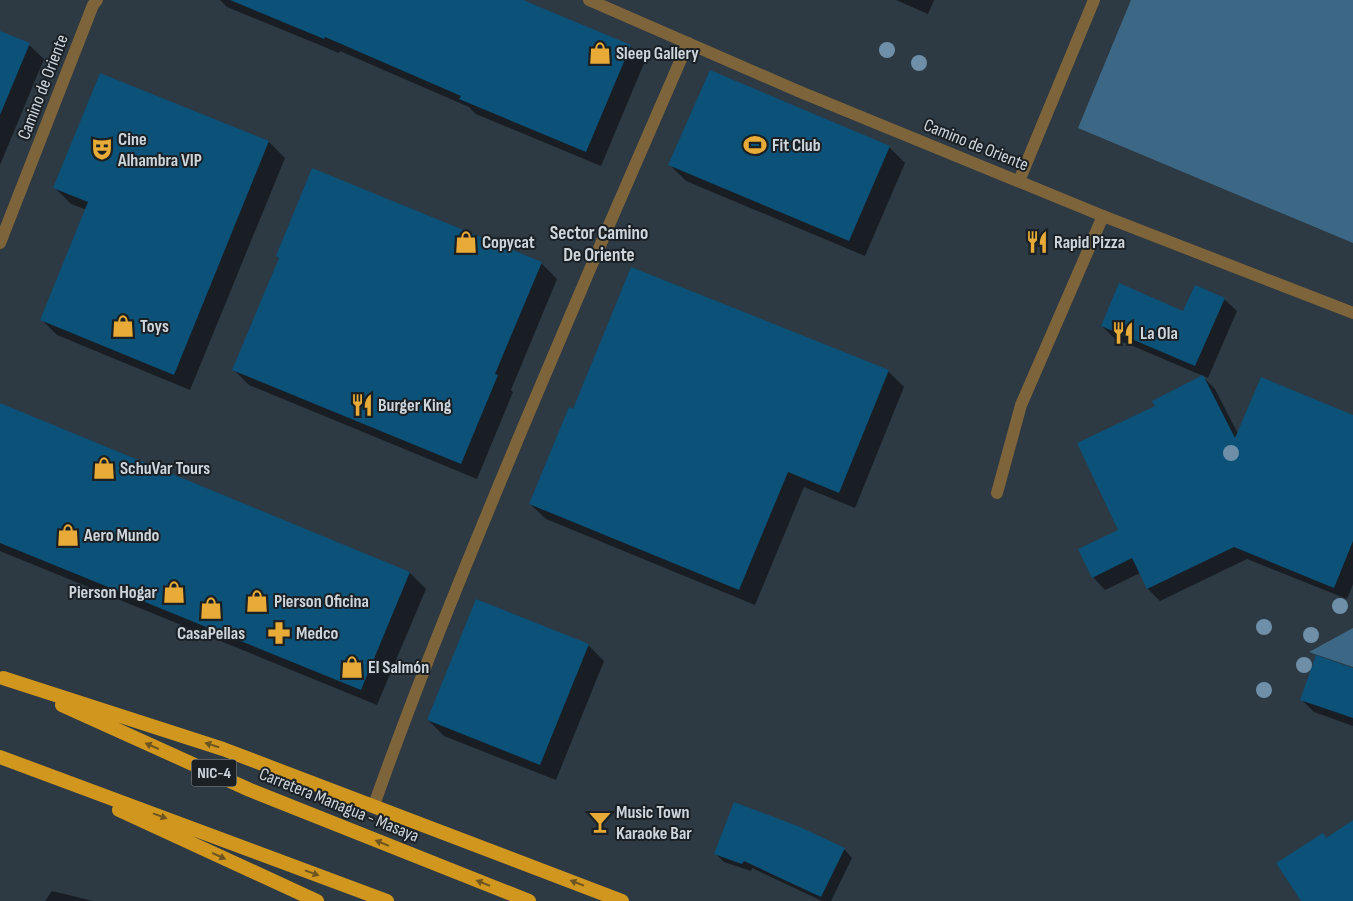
<svg xmlns="http://www.w3.org/2000/svg" width="1353" height="901" viewBox="0 0 1353 901" font-family="'Sofia Sans Condensed',sans-serif">
  <style>
    .green { fill: #3d6885 }
    .shadow { fill: #0007 }
    .building { fill: #0b5178 }
    .lines { fill: none; stroke-linecap: round; stroke-linejoin: round }
    .service { stroke: #7e643a; stroke-width: 12 }
    .minor { stroke: #7e643a; stroke-width: 12 }
    .trunk { stroke: #d0961d; stroke-width: 14 }
    .tree { fill: #6e8fa7 }
    .oneway { fill: #6c5521 }
    .labels { text-anchor: middle; dominant-baseline: central; stroke-width: 4; stroke-linejoin: round; paint-order: stroke }
    .shield { fill: #1a2024; stroke: #989fa5; stroke-width: 1 }
    .shield-label { font-size: 16px; font-weight: bold; fill: #ced6dc }
    .poi-label { font-size: 18px; font-weight: bold; fill: #ced6dc; stroke: #1a2024; text-anchor: start }
    .street-label { font-size: 18px; fill: #ced6dc; stroke: #1a2024 }
    .neighbourhood-label { font-size: 19px; font-weight: bold; fill: #ced6dc; stroke: #1a2024 }
  </style>
  <rect width="100%" height="100%" fill="#2d3943"/>
  <path class="green" d="M1131,0H1353V243L1078,128Z
    M1353,628V667L1309,652Z"/>
  <path class="shadow" d="M220,0H520L630,46L645,61L601,166L476,114L469,107L340,51L339,53L227,7Z
    M896,0H934L928,14Z
    M0,33L29,45L44,59L0,165Z
    M101,75L269,142L285,158L190,390L57,335L41,319L87,210L71,204L55,188Z
    M889,147L905,163L865,256L686,181L670,165Z
    M277,256L541,263L557,279L511,390L513,392L477,479L249,385L233,369L280,259Z
    M1224,299L1237,311L1208,378L1114,338L1102,326L1184,312Z
    M888,371L904,387L855,508L804,487L755,605L546,519L530,504L574,410Z
    M1202,376L1215,389L1238,434L1353,417V584L1347,599L1247,559L1160,601L1148,589L1140,573L1105,590L1093,577L1120,530L1156,406Z
    M0,405L410,573L426,589L377,705L0,551Z
    M588,645L604,661L556,780L444,736L428,720Z
    M1353,669V726L1314,712L1302,700Z
    M844,849L852,858L831,901H822L752,868L751,871L724,862L715,853Z
    M52,891L93,901H45Z"/>
  <path class="building" d="M230,0H523L631,45L586,152L459,99L461,96L325,37L324,39Z
    M0,31L30,43L0,115Z
    M710,70L890,146L849,241L668,165Z
    M100,73L269,141L174,375L40,320L88,202L53,188Z
    M312,168L542,262L495,374L498,375L461,464L232,370L279,258L276,256Z
    M631,267L889,370L839,493L788,472L739,590L529,504L569,407L573,409Z
    M1119,283L1183,311L1195,285L1225,298L1195,366L1101,326Z
    M1203,375L1235,438L1261,377L1353,415V541L1334,588L1234,547L1147,589L1132,558L1092,578L1078,549L1118,530L1077,443L1155,406L1152,401Z
    M0,403L410,572L361,690L0,543Z
    M476,599L589,644L540,765L427,720Z
    M1316,655L1353,668V718L1300,700Z
    M734,802L800,827L845,848L821,897L744,861L742,864L714,854Z
    M1353,820V901H1301L1276,863L1323,833L1326,838Z"/>
  <g class="lines">
    <path class="service" d="M1019,181L1094,0
      M997,493L1021,405L1103,216
      M374,805C420,675 473,547 526,420C579,294 633,168 688,43"/>
    <path class="minor" d="M589,0L798,91L1103,216L1353,313
      M0,243L93,5L97,0"/>
    <path class="trunk" d="M3,678L223,749L622,901
      M62,705L250,790L529,901
      M0,757L387,901
      M119,810L317,901"/>
  </g>
  <g class="tree">
    <circle cx="887" cy="50" r="8"/>
    <circle cx="919" cy="63" r="8"/>
    <circle cx="1231" cy="453" r="8"/>
    <circle cx="1340" cy="606" r="8"/>
    <circle cx="1264" cy="627" r="8"/>
    <circle cx="1311" cy="635" r="8"/>
    <circle cx="1304" cy="665" r="8"/>
    <circle cx="1264" cy="690" r="8"/>
  </g>
  <defs><path id="oneway-solid" d="M-6-.8H1V-3.2L6.5 0L1 3.2V.8H-6Z" transform="scale(1.25)"/></defs>
  <g class="oneway">
    <use href="#oneway-solid" transform="translate(212 745) rotate(-162)"/>
    <use href="#oneway-solid" transform="translate(152 746) rotate(-156)"/>
    <use href="#oneway-solid" transform="translate(160 816) rotate(20)"/>
    <use href="#oneway-solid" transform="translate(382 843) rotate(-158)"/>
    <use href="#oneway-solid" transform="translate(219 856) rotate(25)"/>
    <use href="#oneway-solid" transform="translate(312 873) rotate(20)"/>
    <use href="#oneway-solid" transform="translate(483 883) rotate(-158)"/>
    <use href="#oneway-solid" transform="translate(577 883) rotate(-159)"/>
  </g>
  <defs>
    <symbol id="shop-bare" viewBox="-9 -9 18 18"><path d="M-5-2.5h2.3a2.7 3.5 0 0 1 5.4 0H5L5.5 6h-11ZM-1.5-2.5h3a1.5 2.3 0 0 0-3 0Z" fill="#e8ab37" stroke="#1a2024" stroke-width="2.5" paint-order="stroke"/></symbol>
    <symbol id="stadium-bare" viewBox="-9 -9 18 18"><path d="M0-5a6.5 5 0 1 0 0 10a6.5 5 0 1 0 0-10ZM-3.5-1.8h7v3.6h-7Z" fill="#e8ab37" stroke="#1a2024" stroke-width="2.5" paint-order="stroke"/></symbol>
    <symbol id="theatre-bare" viewBox="-9 -9 18 18"><path d="M-5-5.5Q0-4 5-5.5V0Q5 5 0 6Q-5 5-5 0ZM-3.3-2.5H-1v1.5H-3.3ZM1-2.5H3.3v1.5H1ZM-2.8 1Q0 5.5 2.8 1Z" fill="#e8ab37" stroke="#1a2024" stroke-width="2.5" paint-order="stroke"/></symbol>
    <symbol id="restaurant-bare" viewBox="-9 -9 18 18"><path d="M-5-6h1v4h1v-4h1v4h1v-4h1v5L-1.5 .5V6h-2V.5L-5-1ZM5-6V6H3V1.5H1.5Q1.5-4 5-6Z" fill="#e8ab37" stroke="#1a2024" stroke-width="2.5" paint-order="stroke"/></symbol>
    <symbol id="pharmacy-bare" viewBox="-9 -9 18 18"><path d="M-2-6h4v4h4v4h-4v4h-4v-4h-4v-4h4Z" fill="#e8ab37" stroke="#1a2024" stroke-width="2.5" paint-order="stroke"/></symbol>
    <symbol id="bar-bare" viewBox="-9 -9 18 18"><path d="M-6-5H6L.8 .8V4.5H3.5V6h-7V4.5H-.8V.8Z" fill="#e8ab37" stroke="#1a2024" stroke-width="2.5" paint-order="stroke"/></symbol>
  </defs>
  <g fill-rule="evenodd">
    <use href="#shop-bare" x="584" y="37" width="32" height="32"/>
    <use href="#stadium-bare" x="739" y="129" width="32" height="32"/>
    <use href="#theatre-bare" x="86" y="133" width="32" height="32"/>
    <use href="#shop-bare" x="450" y="226" width="32" height="32"/>
    <use href="#restaurant-bare" x="1021" y="226" width="32" height="32"/>
    <use href="#shop-bare" x="107" y="310" width="32" height="32"/>
    <use href="#restaurant-bare" x="1107" y="317" width="32" height="32"/>
    <use href="#restaurant-bare" x="346" y="389" width="32" height="32"/>
    <use href="#shop-bare" x="88" y="452" width="32" height="32"/>
    <use href="#shop-bare" x="52" y="519" width="32" height="32"/>
    <use href="#shop-bare" x="158" y="576" width="32" height="32"/>
    <use href="#shop-bare" x="241" y="585" width="32" height="32"/>
    <use href="#shop-bare" x="195" y="592" width="32" height="32"/>
    <use href="#pharmacy-bare" x="263" y="617" width="32" height="32"/>
    <use href="#shop-bare" x="336" y="651" width="32" height="32"/>
    <use href="#bar-bare" x="584" y="806" width="32" height="32"/>
  </g>
  <g class="labels">
    <rect class="shield" x="191.5" y="759.5" width="45" height="27" rx="4"/>
    <g class="shield-label">
      <text x="214" y="773">NIC-4</text>
    </g>
    <g class="poi-label">
      <text x="616" y="53">Sleep Gallery</text>
      <text x="118" y="139">Cine<tspan x="118" dy="21">Alhambra VIP</tspan></text>
      <text x="772" y="145">Fit Club</text>
      <text x="482" y="242">Copycat</text>
      <text x="1054" y="242">Rapid Pizza</text>
      <text x="140" y="326">Toys</text>
      <text x="1140" y="333">La Ola</text>
      <text x="378" y="405">Burger King</text>
      <text x="120" y="468">SchuVar Tours</text>
      <text x="84" y="535">Aero Mundo</text>
      <text x="157" y="592" text-anchor="end">Pierson Hogar</text>
      <text x="274" y="601">Pierson Oficina</text>
      <text x="211" y="633" text-anchor="middle">CasaPellas</text>
      <text x="296" y="633">Medco</text>
      <text x="368" y="667">El Salmón</text>
      <text x="616" y="812">Music Town<tspan x="616" dy="21">Karaoke Bar</tspan></text>
    </g>
    <g class="street-label">
      <text transform="translate(43 87) rotate(-69)">Camino de Oriente</text>
      <text transform="translate(976 145) rotate(22)">Camino de Oriente</text>
      <text transform="translate(339 805) rotate(22)">Carretera Managua - Masaya</text>
    </g>
    <g class="neighbourhood-label">
      <text x="599" y="233">Sector Camino<tspan x="599" dy="22">De Oriente</tspan></text>
    </g>
  </g>
</svg>
